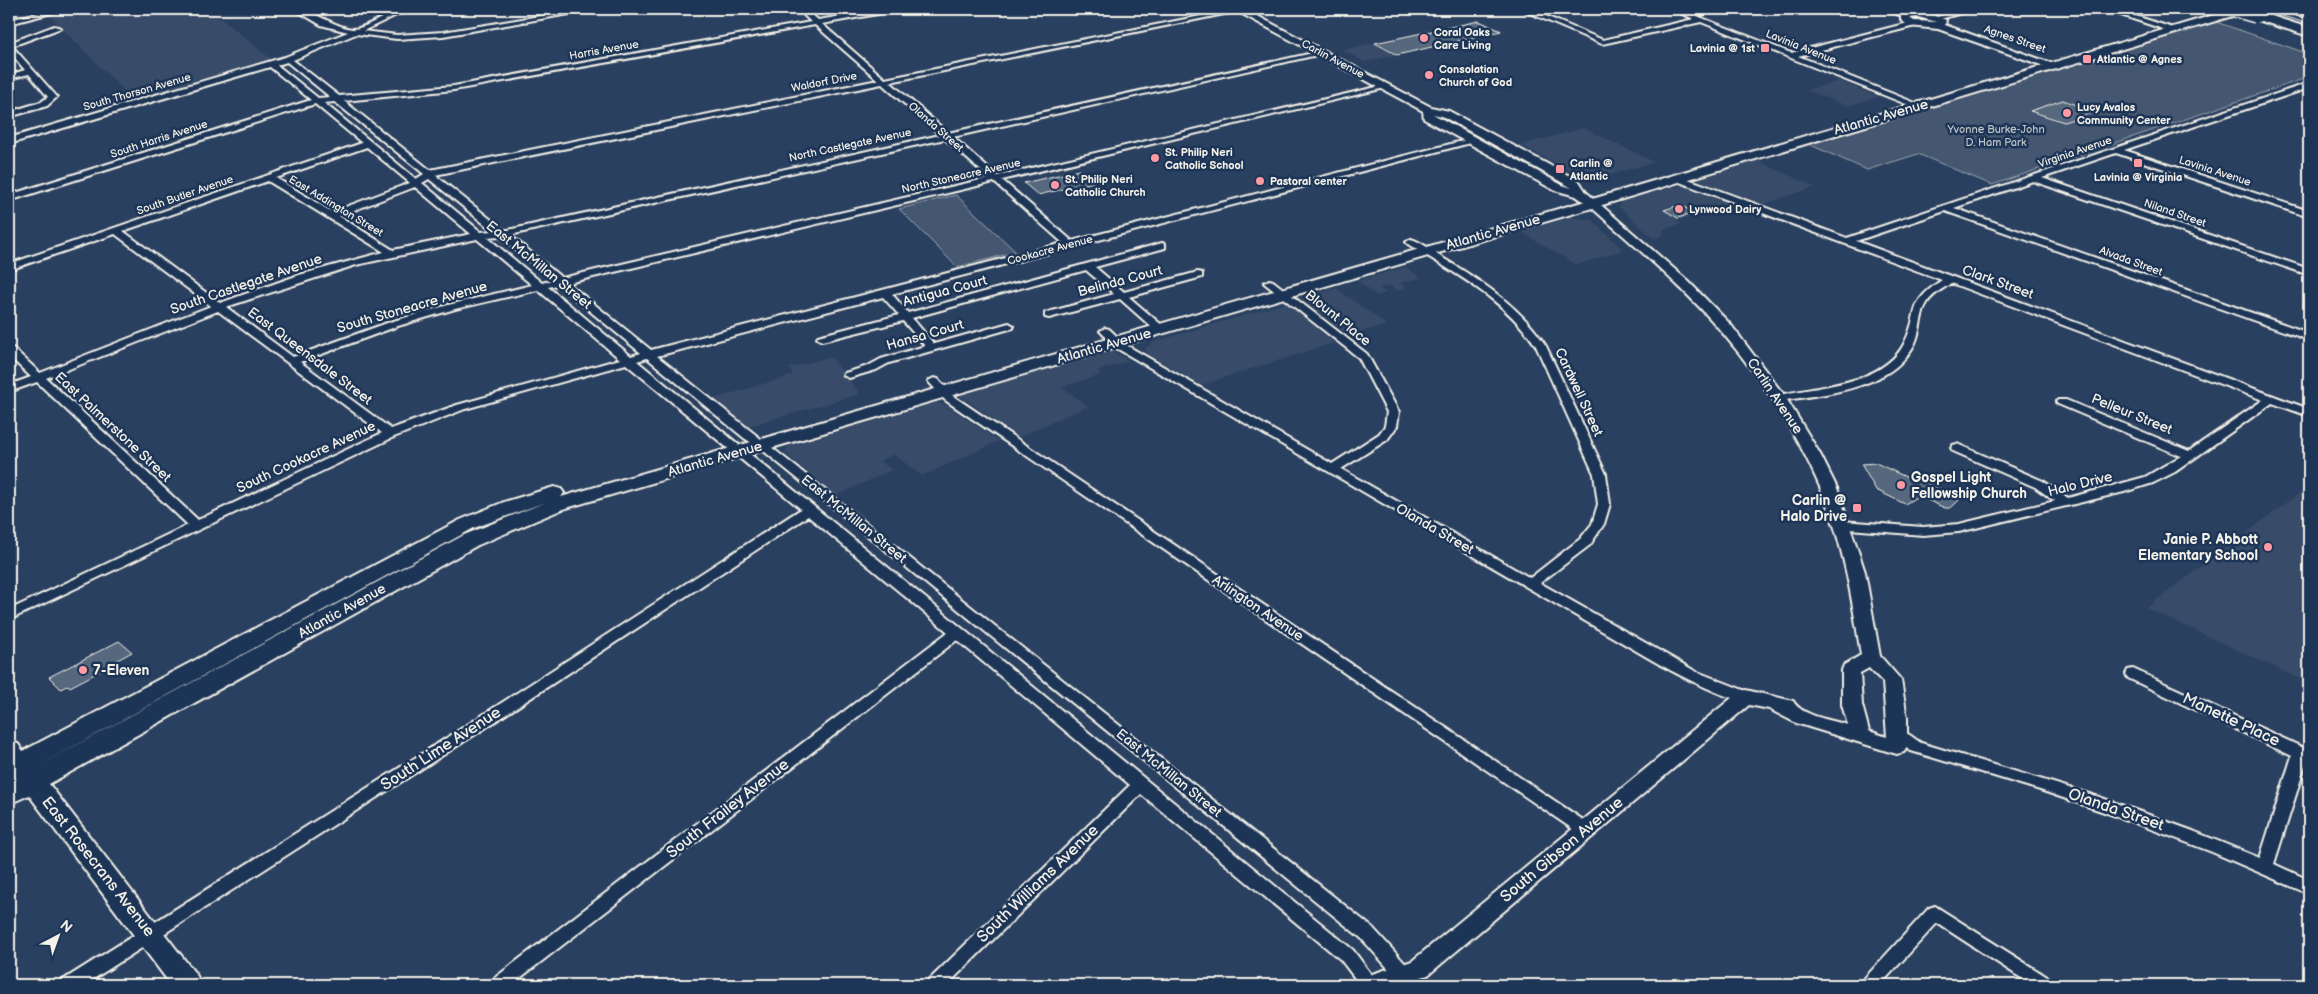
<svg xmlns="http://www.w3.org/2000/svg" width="2318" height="994" viewBox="0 0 2318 994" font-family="'Balsamiq Sans',sans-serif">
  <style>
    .built { fill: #374c69 }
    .green { fill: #445771; stroke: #9ca4ac }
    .building { fill: #56677d; stroke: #f4f1e8 }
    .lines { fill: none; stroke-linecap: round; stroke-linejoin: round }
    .minor-casing { stroke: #f4f1e8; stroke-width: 4 }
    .tertiary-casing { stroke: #f4f1e8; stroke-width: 4 }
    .primary-casing { stroke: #f4f1e8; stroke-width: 4 }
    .motorway-casing { stroke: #f4f1e8; stroke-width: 4 }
    .minor { fill: #1d3557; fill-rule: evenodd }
    .tertiary { fill: #1d3557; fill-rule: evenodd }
    .primary { fill: #1d3557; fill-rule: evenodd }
    .motorway { fill: #1d3557; fill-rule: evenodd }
    .tram { stroke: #f4f1e8; stroke-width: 1 }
    .motorway-bridge-casing { stroke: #f4f1e8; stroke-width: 18; stroke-linecap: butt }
    .motorway-bridge { stroke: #1d3557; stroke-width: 15 }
    .poi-dot { fill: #ff9aa2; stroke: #1d3557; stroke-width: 2 }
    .labels { text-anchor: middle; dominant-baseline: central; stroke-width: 5; stroke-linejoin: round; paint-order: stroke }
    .far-poi-label { font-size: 11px; font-weight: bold; fill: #f4f1e8; stroke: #1d3557; text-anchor: start }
    .far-street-label { font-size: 11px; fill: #f4f1e8; stroke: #1d3557 }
    .far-park-label { font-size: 11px; fill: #bfc3c4; stroke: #1d3557 }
    .street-label { font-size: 14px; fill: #f4f1e8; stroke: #1d3557 }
    .poi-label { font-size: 14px; font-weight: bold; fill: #f4f1e8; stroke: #1d3557; text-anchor: start }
    .near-street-label { font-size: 16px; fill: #f4f1e8; stroke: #1d3557 }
  </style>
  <rect width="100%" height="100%" fill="#2a4060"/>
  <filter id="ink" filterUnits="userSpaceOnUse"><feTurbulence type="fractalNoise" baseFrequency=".02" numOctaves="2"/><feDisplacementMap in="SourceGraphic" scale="10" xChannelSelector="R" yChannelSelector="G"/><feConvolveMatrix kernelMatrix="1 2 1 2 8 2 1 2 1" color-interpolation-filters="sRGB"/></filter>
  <g filter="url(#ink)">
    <path class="built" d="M77,9H209L271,59L133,100L49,15Z
      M1480,19L1505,31L1365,62L1342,50Z
      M1839,81L1879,97L1847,106L1807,90Z
      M1584,128L1654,162L1596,179L1582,178L1521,145Z
      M1754,159L1815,187L1761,205L1702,183L1695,178V176Z
      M1683,186L1733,203L1676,221L1681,224L1664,229L1661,237L1653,238L1619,207L1621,202L1626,200L1672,187Z
      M1572,217L1592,220L1623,250L1577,265L1521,232Z
      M1406,267L1421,278L1401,283L1406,288L1397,291L1391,286L1383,287L1380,289L1386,293L1377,296L1357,281Z
      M1336,288L1340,291L1387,325L1350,335L1306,303L1308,296Z
      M1286,303L1336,342L1201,385L1149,355L1146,351V348L1153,342Z
      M1102,352H1113L1129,361L1098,371L1101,375L1062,387L1088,406L1019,437L959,395Z
      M831,357L860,394L749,426L741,425L710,400L793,375L789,368Z
      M936,402L946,405L999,441L922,476L895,455H893L880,461L892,470L835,496L784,452L789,446Z
      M2309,486V683L2146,608Z"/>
    <path class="green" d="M2216,22L2309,54V77L1992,185L1918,154L1867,170L1806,143Z
      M956,195L1016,252L957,267L899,209Z"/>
    <path class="building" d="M1479,21L1501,31L1397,55L1375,43Z
      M2063,100L2094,112L2064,122L2030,111Z
      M1079,170L1094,182L1038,195L1024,183Z
      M1680,205L1695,213L1678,218L1664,210Z
      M1876,463L1910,479L1912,477L1961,498L1951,508H1945L1918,496L1905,504L1876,490L1861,464Z
      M119,641L132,652L114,662L116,663L70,687L68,685L61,689L49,677Z"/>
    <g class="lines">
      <defs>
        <path id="minor" d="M55,9H67L9,24V20Z
          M294,9C313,9 331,26 352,29C365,30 391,9 409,9L363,31L397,35L443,32L583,9H598L443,36L397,39L356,34L293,60L339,96L454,86L811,22L798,9H805L818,20L884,9H897L894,11L822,24L885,79L1236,9L1244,10L890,82L948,133L1322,51L1326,53L953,137L997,176L1385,85L1389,87L1002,180L1072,241L1474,138V142L892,294L908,313L1162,243L1165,244V248L1095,267L1124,292L1198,272L1202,273V277L1129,297L1164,327V331H1156L1120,299L1049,318L1045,317V313L1114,294L1086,270L912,318L934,344L1009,323L1014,326L1013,328L889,363L876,370L849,378L843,375L845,373L868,366L881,359L925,346L903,321L822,341L817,338L818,336L899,315L883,297L657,356L1373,928L1420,980L1423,985H1403L1361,938L760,448L744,438L647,358L637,361L1353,950L1379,985H1360L1341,960L1141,794L947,985H926L929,980L1130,785L957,640L511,985H489L492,980L948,632L808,516L482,730L84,985H60L63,980L472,722L801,509L626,364L465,409L394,437L9,620V610L188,525L37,382L9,392V385L31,377L9,356V347L13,348L40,373L211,306L115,234L9,270V264L362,143L315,104L9,201V195L311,100L270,67L9,144V138L285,57L348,32L321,25ZM815,25L878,80L430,170L344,101L454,90ZM287,62L330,97L318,98L277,65ZM882,84L940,135L508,230H504L435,175ZM335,102L424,174L416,179L324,103ZM945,139L989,178L562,278L510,235ZM367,147L410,183L332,212L276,178ZM429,179L493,231L481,232L422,183ZM268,181L384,252L299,275L220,303L123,231ZM994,182L1063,243L651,350L568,283ZM415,187L471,234L393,250L339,216ZM499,236L553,280L542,283L487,237ZM477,239L532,285L448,305L390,322L293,357L226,307L356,265ZM558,285L641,353L631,356L548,287ZM538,290L620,359L457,405L391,429L300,362L398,326L455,309ZM218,311L382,433L198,520L46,378Z
          M1263,9H1276L1248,16L1244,14Z
          M1520,9H1529L1603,40L1694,19L1671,9C1678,9 1685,13 1691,13C1701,12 1711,9 1721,9L1697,16L1791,53L1912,22H1915V26L1798,56L1923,106L1916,108L1701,22L1602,44Z
          M1964,9H1975L1937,20L1933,18Z
          M2103,9H2114L2179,30L2172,32Z
          M54,26L61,28L12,46L57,97L47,106L9,117V112L41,102L48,97L29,74L9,79V75L25,70L9,51V43Z
          M2309,83V88L2124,150L2309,211V217L2116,153L2042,178L2309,269V275L2033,181L1954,208L2309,333V340L1945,211L1856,241L2309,409V416L2272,403L2175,472L2153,483L2124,492L1959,532L1923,535L1837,528L1836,525L1837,522L1842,521L1923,527L1959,524L2055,501L2035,487L1953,451L1951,448L1953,445L1957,444L2043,481L2068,498L2145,477L2181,456L2058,404L2056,402L2058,400H2066L2189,451L2263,400L1951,283C1943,289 1932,294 1927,303C1920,314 1921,330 1915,343C1892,390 1824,394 1779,401L1775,400L1773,398L1775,396C1815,386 1882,386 1904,344C1921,311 1905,305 1942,280L1674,180V176H1680L1847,238Z
          M1411,239C1422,242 1432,251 1441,257C1481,281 1520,306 1546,346L1606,474L1610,504L1604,524L1590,545L1540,583L1695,671L1751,693L1753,697L1751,701C1735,705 1669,670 1652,660L1118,349L1100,331L1105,328L1109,329L1126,345L1332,464L1379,434L1385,426L1387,412L1359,358L1264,283L1269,280L1273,281L1367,354L1399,412L1397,426L1387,440L1341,469L1530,578L1580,539L1592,524L1598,504L1594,474L1536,346C1505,299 1454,273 1408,244L1406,242Z
          M934,378L938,379L953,396L1592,826L1594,830L1592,834L1586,836L1580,834L945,400L928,381Z
          M2133,669L2306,749L2309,753L2274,864L2309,880V894L2212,852L2119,817L2040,790L1911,751L1892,739L1889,735L1892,731C1903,728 1912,737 1921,743L2099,797L2193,831L2260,858L2292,756L2128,678L2126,674L2128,670Z
          M1935,906L2052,980L2055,985H2032L1937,923L1880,985H1860L1863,980L1929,908Z"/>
        <path id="tertiary" d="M1233,9H1244L1431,107L1449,111L1579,181L1586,192L1688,281L1731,325L1786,398L1820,454L1837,488L1865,572L1880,656L1901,680L1907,718V747L1904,752L1897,754L1890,752L1796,723L1769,709L1749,705L1428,975L1398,985H1356L1360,978L1412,961L1739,692L1746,690L1793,701C1801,716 1832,720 1848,725L1842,705V670L1844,665L1861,655C1852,599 1843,540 1820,487C1796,431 1760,377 1721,331C1682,285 1634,246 1590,206L1576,196L1554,190L1424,119L1423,111ZM1433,114L1442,116L1572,188L1562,185ZM1869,668L1883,682L1887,737L1869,731L1862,705L1860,673Z
          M1886,9H1898L1910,13L1924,12L1946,20L1945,25L2059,66L2050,68L1938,29L1909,26L1901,20V16ZM1918,17L1937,22L1914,21L1910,18Z"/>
        <path id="primary" d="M2234,9H2251L2249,11L1599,206L563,509L478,545L49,784L197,976L201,985H171L29,795L9,804V782L17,778L9,779V741L18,744L23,751L460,520L504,502L554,487L561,489L564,493L561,497L1589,200ZM546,502L464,535L36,767L474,528Z"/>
        <path id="motorway" d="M2285,9L2309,10V18L2287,12Z
          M2256,11L2309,28V36L2251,18L2249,15Z"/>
      </defs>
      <use href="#minor" class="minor-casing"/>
      <use href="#tertiary" class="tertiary-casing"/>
      <use href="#primary" class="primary-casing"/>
      <use href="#motorway" class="motorway-casing"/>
      <use href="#minor" class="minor"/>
      <use href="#tertiary" class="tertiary"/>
      <use href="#primary" class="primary"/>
      <use href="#motorway" class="motorway"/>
      <path class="tram" d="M2259,9L2309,24"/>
      <defs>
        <path id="motorway-bridge" d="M2235,9L2256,15"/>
      </defs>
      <use href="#motorway-bridge" class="motorway-bridge-casing"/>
      <use href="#motorway-bridge" class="motorway-bridge"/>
    </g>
  </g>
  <g class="poi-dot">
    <circle cx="1424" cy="38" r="5"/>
    <rect x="1760" y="43" width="10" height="10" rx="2.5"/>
    <rect x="2082" y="54" width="10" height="10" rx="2.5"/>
    <circle cx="1429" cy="75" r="5"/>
    <circle cx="2067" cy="113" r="5"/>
    <circle cx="1155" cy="158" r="5"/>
    <rect x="2133" y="158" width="10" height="10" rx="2.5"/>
    <rect x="1555" y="164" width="10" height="10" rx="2.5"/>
    <circle cx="1260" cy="181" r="5"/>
    <circle cx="1055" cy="185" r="5"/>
    <circle cx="1679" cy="209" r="5"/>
    <circle cx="1901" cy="485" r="5"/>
    <rect x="1852" y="503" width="10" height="10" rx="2.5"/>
    <circle cx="2268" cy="547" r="5"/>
    <circle cx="83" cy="670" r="5"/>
  </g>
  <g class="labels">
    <g class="far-poi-label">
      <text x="1434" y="32">Coral Oaks<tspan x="1434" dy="13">Care Living</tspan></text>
      <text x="1755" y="48" text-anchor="end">Lavinia @ 1st</text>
      <text x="2097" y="59">Atlantic @ Agnes</text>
      <text x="1439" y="69">Consolation<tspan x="1439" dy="13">Church of God</tspan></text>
      <text x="2077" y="107">Lucy Avalos<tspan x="2077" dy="13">Community Center</tspan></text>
      <text x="1165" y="152">St. Philip Neri<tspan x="1165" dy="13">Catholic School</tspan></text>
      <text x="1570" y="163">Carlin @<tspan x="1570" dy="13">Atlantic</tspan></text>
      <text x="2138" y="177" text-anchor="middle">Lavinia @ Virginia</text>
      <text x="1065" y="179">St. Philip Neri<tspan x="1065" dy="13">Catholic Church</tspan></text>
      <text x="1270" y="181">Pastoral center</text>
      <text x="1689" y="209">Lynwood Dairy</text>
    </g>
    <g class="far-street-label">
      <text transform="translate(2015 39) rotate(19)">Agnes Street</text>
      <text transform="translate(1801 47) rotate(22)">Lavinia Avenue</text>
      <text transform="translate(604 50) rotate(-10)">Harris Avenue</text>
      <text transform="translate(1333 59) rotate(28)">Carlin Avenue</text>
      <text transform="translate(824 82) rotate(-11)">Waldorf Drive</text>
      <text transform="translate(137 92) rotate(-16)">South Thorson Avenue</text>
      <text transform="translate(936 127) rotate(41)">Olanda Street</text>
      <text transform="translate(159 139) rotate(-18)">South Harris Avenue</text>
      <text transform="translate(850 145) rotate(-12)">North Castlegate Avenue</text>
      <text transform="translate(2075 152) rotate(-19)">Virginia Avenue</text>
      <text transform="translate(2215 171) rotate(18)">Lavinia Avenue</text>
      <text transform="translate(961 176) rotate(-13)">North Stoneacre Avenue</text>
      <text transform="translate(185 195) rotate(-19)">South Butler Avenue</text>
      <text transform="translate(336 206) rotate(31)">East Addington Street</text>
      <text transform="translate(2175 213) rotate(19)">Niland Street</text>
      <text transform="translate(1050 250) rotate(-15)">Cookacre Avenue</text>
      <text transform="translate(2131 261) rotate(20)">Alvada Street</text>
    </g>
    <g class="far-park-label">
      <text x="1996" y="129">Yvonne Burke-John<tspan x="1996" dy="13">D. Ham Park</tspan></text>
    </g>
    <g class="street-label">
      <text transform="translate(1881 117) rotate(-16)">Atlantic Avenue</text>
      <text transform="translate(1493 232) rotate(-16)">Atlantic Avenue</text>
      <text transform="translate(539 265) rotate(39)">East McMillan Street</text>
      <text transform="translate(1120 281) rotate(-15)">Belinda Court</text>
      <text transform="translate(1998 282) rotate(20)">Clark Street</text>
      <text transform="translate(246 284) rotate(-19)">South Castlegate Avenue</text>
      <text transform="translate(945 291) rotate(-15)">Antigua Court</text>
      <text transform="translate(412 307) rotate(-16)">South Stoneacre Avenue</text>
      <text transform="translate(1338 318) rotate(39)">Blount Place</text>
      <text transform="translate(925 335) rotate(-16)">Hansa Court</text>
      <text transform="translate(1104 346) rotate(-16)">Atlantic Avenue</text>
      <text transform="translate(310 356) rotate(37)">East Queensdale Street</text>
      <text transform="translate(1579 392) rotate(65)">Cardwell Street</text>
      <text transform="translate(1775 396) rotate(56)">Carlin Avenue</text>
      <text transform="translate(2132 414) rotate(22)">Pelleur Street</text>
      <text transform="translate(113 427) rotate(43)">East Palmerstone Street</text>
      <text transform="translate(306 457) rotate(-25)">South Cookacre Avenue</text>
      <text transform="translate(715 459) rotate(-16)">Atlantic Avenue</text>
      <text transform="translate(2080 484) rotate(-14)">Halo Drive</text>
      <text transform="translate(854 519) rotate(39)">East McMillan Street</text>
      <text transform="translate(1435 529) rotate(30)">Olanda Street</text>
      <text transform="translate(1258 608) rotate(34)">Arlington Avenue</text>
      <text transform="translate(342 611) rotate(-29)">Atlantic Avenue</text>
      <text transform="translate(1169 773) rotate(39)">East McMillan Street</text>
    </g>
    <g class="poi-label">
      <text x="1911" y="477">Gospel Light<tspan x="1911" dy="16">Fellowship Church</tspan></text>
      <text x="1847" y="500" text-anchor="end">Carlin @<tspan x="1847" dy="16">Halo Drive</tspan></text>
      <text x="2258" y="539" text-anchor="end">Janie P. Abbott<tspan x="2258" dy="16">Elementary School</tspan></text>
      <text x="93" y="670">7-Eleven</text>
    </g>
    <g class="near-street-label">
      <text transform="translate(2231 720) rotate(25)">Manette Place</text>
      <text transform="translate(441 749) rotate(-33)">South Lime Avenue</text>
      <text transform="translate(728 809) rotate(-38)">South Frailey Avenue</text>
      <text transform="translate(2116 810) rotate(19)">Olanda Street</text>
      <text transform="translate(1562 850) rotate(-40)">South Gibson Avenue</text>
      <text transform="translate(98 867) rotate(52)">East Rosecrans Avenue</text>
      <text transform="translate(1038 884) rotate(-44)">South Williams Avenue</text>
    </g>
  </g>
  <rect width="2318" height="994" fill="none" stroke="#1d3557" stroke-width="30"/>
  <rect x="15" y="15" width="2288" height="964" fill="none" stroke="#f4f1e8" stroke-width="2" filter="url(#ink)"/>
  <g transform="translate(58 936) rotate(41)" stroke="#1d3557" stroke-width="4" paint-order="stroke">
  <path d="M0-4L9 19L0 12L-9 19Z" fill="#f4f1e8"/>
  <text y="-8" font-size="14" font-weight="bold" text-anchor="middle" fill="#f4f1e8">N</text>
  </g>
</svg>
